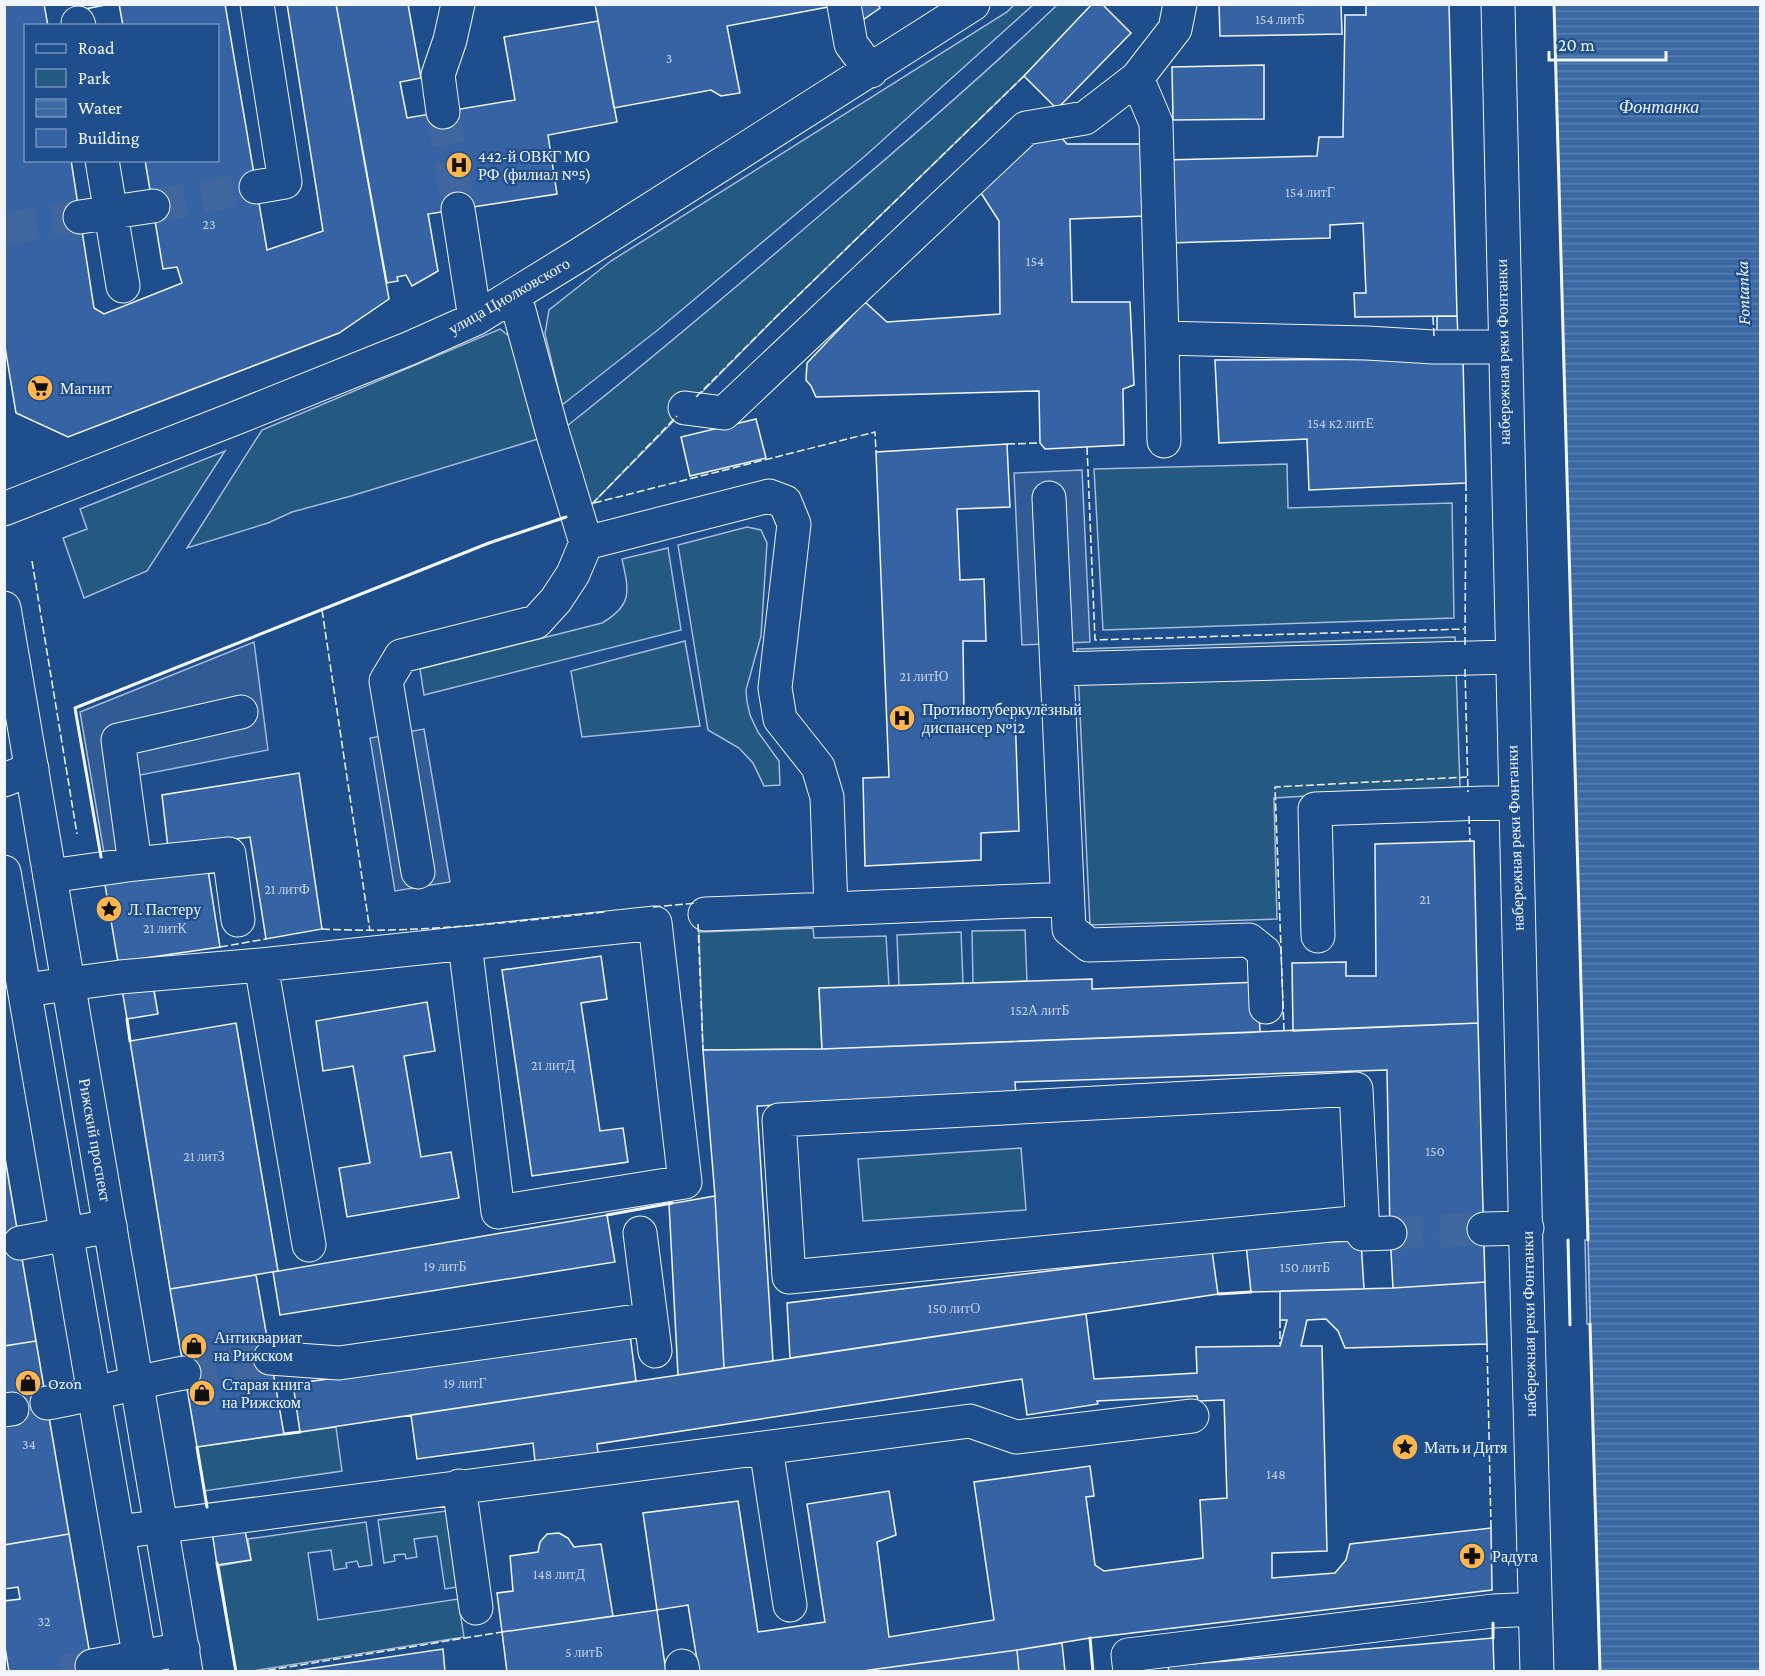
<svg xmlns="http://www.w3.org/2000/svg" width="1765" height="1676" viewBox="0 0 1765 1676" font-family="'Crimson Pro',serif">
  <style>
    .green { fill: #245a82; stroke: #a8bbd7; stroke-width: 1.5 }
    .parking { fill: #305b95; stroke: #a8bbd7; stroke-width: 1.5 }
    .water { fill: url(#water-rules); stroke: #a8bbd7; stroke-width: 1.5 }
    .pier { fill: #1f4e8c; stroke: #a8bbd7; stroke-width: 1.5 }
    .building { fill: #3563a3; stroke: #f2f6ff; stroke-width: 1.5 }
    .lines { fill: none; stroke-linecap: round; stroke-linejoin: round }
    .minor-tunnel { stroke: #3f679d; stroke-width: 33; stroke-dasharray: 33 16; stroke-linecap: butt }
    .minor-casing { stroke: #f2f6ff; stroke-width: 35 }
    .major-casing { stroke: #f2f6ff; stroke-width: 35 }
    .minor { stroke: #1f4e8c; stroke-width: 33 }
    .major { stroke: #1f4e8c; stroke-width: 33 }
    .fence { stroke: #f2f6ff; stroke-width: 1.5; stroke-dasharray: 8 3; stroke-linecap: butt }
    .wall { stroke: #f2f6ff; stroke-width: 3 }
    .labels { text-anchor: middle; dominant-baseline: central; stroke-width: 4.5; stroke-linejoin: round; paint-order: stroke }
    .number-label { font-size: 14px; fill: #c3d1e8 }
    .poi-label { font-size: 16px; fill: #f2f6ff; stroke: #1f4e8c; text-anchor: start }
    .street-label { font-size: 16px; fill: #f2f6ff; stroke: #1f4e8c }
    .water-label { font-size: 18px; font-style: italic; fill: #f2f6ff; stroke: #1f4e8c }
  </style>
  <defs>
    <pattern id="water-rules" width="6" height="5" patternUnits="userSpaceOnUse" patternTransform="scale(1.5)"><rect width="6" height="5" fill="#3b69a3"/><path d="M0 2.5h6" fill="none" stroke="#587fb1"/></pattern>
  </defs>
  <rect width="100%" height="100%" fill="#1f4e8c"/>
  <path class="green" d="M1014,5H1033L865,156L659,329L562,405L545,334L549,310L611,261L1007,12Z
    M1057,5H1092L1024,76L777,316L592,504L586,503L567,426C655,356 741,283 826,210C905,143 983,76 1057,5Z
    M500,329L514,340L538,439L351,496L292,512L268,523L187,548L262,430Z
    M225,451L147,571L84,598L63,538L87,529L80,509Z
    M1287,464L1288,508L1452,503L1454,618L1103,630L1094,469Z
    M747,527L761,530L767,543L761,636L746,690L747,702L750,715L758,732L779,761L780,785L764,786L753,763L739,748L708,730L678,545Z
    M668,548L681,630L424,695L420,669L602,623C633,605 629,591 622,559Z
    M1455,637L1460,787L1274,798L1277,919L1090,925L1077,649Z
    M685,641L700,726L582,737L571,671Z
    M813,928L814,938L886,936L889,986L819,989L822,1049L703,1050L699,932Z
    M1025,930L1027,981L973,983L972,931Z
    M961,932L963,983L899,986L897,935Z
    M1021,1148L1026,1210L863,1221L858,1159Z
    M336,1427L342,1471L204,1491L197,1447Z
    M446,1511L457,1587L445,1589L437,1536L414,1539L417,1557L406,1559L405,1554L394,1555L395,1561L384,1563L378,1520Z
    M366,1522L372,1565L359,1567L357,1561L346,1563L347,1568L334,1570L331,1550L308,1553L318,1620L458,1599L464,1637L253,1671H236L219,1566L251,1560L248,1539Z"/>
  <path class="parking" d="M1082,470L1090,642L1022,645L1014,473Z
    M254,642L268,750L135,776L145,846L104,853L80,712Z
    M424,729L450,882L395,891L370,738Z"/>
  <path class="water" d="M1554,5H1760V1671H1600Z"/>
  <path class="pier" d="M1585,1240H1588L1590,1324H1587Z"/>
  <path class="building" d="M4,4H44L48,26H26V160H71L94,308L104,314L182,283L177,267L163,269L145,160H218V26H123L119,4H225L267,250L323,231L287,4H336L389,299L339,333L68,437L16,413L4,341Z
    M74,4H110L75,11Z
    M336,4H408L421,78L400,82L407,118L515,100L504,37L598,21L617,122L548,135L557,194L428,214L438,271L412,286L406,275L397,277L398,281L387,283Z
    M595,4H844L727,26L740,93L721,96L711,90L614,108Z
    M853,4H878L880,8L857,24Z
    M1092,4H1102L1131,33L1057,109L1024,76Z
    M1219,4H1341L1342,34L1220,36Z
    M1366,4H1449L1457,316L1355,317L1354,293H1366L1363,223L1330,225V238L1168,243L1165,160L1317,156L1319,137H1343L1345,15H1366Z
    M1264,65V119L1173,120L1172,67Z
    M1041,135L1061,137L1067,144H1142L1145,216L1070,219L1072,302H1130L1134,385L1123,389L1124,445L1045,449L1040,443L1039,391L816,397L811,386L806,380L807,363L865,302L887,322L1000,314L999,221L981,193Z
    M1437,316H1457L1458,336H1437Z
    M1463,359L1466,483L1309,490L1307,439L1219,443L1215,360Z
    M756,419L766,458L690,476L681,437Z
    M1007,444L1010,507L957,509L960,580L984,579L986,641H963L964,713L1015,711L1019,831L981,833V860L865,866L863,778L889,777L876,452Z
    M299,773L322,929L266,939L250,837L168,848L162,795Z
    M1474,841L1478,1023L1293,1031L1292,963L1346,962V976H1376L1375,844Z
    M207,864L220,947L118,962L104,879Z
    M601,956L607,999L581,1003L600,1131L623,1128L628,1162L532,1176L502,970Z
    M1092,979V989L1258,982L1260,1032L822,1049L819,988Z
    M153,985L158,1014L127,1019L122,989Z
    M427,1002L435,1051L404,1056L421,1157L451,1152L459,1198L347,1217L339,1168L370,1163L353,1066L323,1071L316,1021Z
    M236,1023L278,1271L170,1289L130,1041Z
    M1478,1023L1485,1282L1393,1288L1390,1233L1387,1070L1015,1082L1016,1095L757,1106L773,1361L724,1368L715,1196L703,1050L822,1049Z
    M4,1152L36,1341L4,1346Z
    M715,1196L724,1368L678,1375L669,1204Z
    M607,1215L615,1262L280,1315L273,1272Z
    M1361,1241L1364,1289L1251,1292L1246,1244Z
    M1212,1251L1218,1294L790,1358L787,1303Z
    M256,1275L284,1434L197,1447L170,1289Z
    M1485,1282L1487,1344L1345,1348L1338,1331L1326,1319L1307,1320L1301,1346H1322L1327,1551L1272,1553V1578L1335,1573L1346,1560L1350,1544L1491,1528L1492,1590L1090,1638L1017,1650L855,1672H699L688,1605L657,1610L643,1513L738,1501L758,1632L825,1622L807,1504L889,1491L896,1535L877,1542L889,1637L994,1620L974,1482L1090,1466L1094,1496L1086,1497L1095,1565L1104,1571L1203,1558L1200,1500L1227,1498L1224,1400L1198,1401L1197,1396L1097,1401L1098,1404L1027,1415L1022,1379L597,1444L598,1453L535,1461L533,1443L417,1459L411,1415L1086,1314L1094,1379L1197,1373L1196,1347L1280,1346L1287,1320H1280V1291L1393,1288Z
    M630,1335L636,1381L300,1432L293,1384Z
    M36,1341L69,1534L4,1545V1346Z
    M244,1526L251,1560L217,1565L212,1531Z
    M559,1533L568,1538L574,1547L601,1544L613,1616L502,1632L497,1593L513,1591L510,1556L538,1552L540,1542L547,1534Z
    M69,1534L93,1672H9L4,1641V1601L20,1599L18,1587L4,1589V1545Z
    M657,1610L666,1672H507L502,1632Z
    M1493,1638L1494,1672H1169L1168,1666Z
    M1062,1643L1065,1672H1019L1017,1650Z
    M443,1649L445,1672H287Z
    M1017,1650L1019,1672H855Z"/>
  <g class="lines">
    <path class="minor-tunnel" d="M443,112L458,209
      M153,206L256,187
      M4,229L80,217
      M1390,1233L1484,1229
      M184,1373L270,1358
      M62,1672L92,1666"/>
    <defs>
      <path id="minor" d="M1498,4C1506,560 1523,1116 1537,1672
        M844,5L851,44L871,71
        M78,23L79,26
        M1137,78L1156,123L1162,338L1367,343L1434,347H1502
        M443,112L438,75L450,40L458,4
        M102,160L123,286
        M256,187L285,182L257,4
        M458,209L475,319
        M80,217L153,206
        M515,296L552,431L586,543L769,496L785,502L794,524L775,688L780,719L818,767L827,797L831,909L1067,899
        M1162,338L1164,441
        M685,408L724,413L1026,128L1085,118L1137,78L1175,29L1180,4
        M1049,498L1057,669L1510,657
        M4,509L236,418L410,348L475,319L579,255L973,4
        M1057,669L1069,929L1089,945L1249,940L1264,952L1266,1007
        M4,780L32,769
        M135,864L118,740L241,712
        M418,872L386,681L401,656L536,622L556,600L573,574L586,543
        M50,876L135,864L229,854L238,920
        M705,914L831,909
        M1318,936L1315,809L1514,802
        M261,965L309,1245
        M25,990L120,977L261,965L655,923L685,1182L498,1212L465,944
        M1362,1222L789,1277L779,1120L1356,1089L1363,1234L1390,1233
        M1484,1229L1527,1228
        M640,1233L655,1351
        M20,1243L110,1226
        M270,1358L339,1363L651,1319
        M47,1403C94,1395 138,1381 184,1373
        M4,1410L12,1409
        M766,1448L790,1605
        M459,1486L476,1608
        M118,1532L970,1421L1016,1437L1192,1416
        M92,1666L183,1649
        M682,1666L683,1672
        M1130,1672L1128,1655L1493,1611L1535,1609"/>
      <path id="major" d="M4,608L186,1672
        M4,872L142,1672"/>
    </defs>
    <use href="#minor" class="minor-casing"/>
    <use href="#major" class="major-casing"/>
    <use href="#minor" class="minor"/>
    <use href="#major" class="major"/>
    <path class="fence" d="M1433,317L1434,336
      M696,397L777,316L1024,76
      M1007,444L1040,443
      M1087,447L1095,640L1464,629
      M594,503L875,432L876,452
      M592,504L677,416
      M32,561L77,834
      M322,610L370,931
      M1465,645L1466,483
      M1465,669L1468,792
      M1469,816L1470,842
      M653,907L697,903
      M698,924L703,1050
      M322,929C417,934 511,922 605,912
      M220,947L266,939
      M1284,1031L1275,787L1467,777
      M1280,1320V1344
      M1487,1344L1491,1528
      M257,1672L502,1632"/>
    <path class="wall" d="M1554,4L1588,1240
      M101,857L75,708L489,543L566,517
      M127,1019L130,1041
      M607,1215L672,1203
      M1568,1240L1570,1325
      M1218,1294L1251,1292
      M1590,1324L1600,1672
      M284,1434L300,1432
      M197,1447L207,1507
      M217,1563L236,1672
      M1493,1623V1638
      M1090,1638L1093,1672"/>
  </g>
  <defs>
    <symbol id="hospital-disc" viewBox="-11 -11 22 22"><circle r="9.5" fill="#ffb74d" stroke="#1f4e8c"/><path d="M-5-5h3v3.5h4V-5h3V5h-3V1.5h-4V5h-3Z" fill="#111"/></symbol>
    <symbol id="supermarket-disc" viewBox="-11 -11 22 22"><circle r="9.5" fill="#ffb74d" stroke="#1f4e8c"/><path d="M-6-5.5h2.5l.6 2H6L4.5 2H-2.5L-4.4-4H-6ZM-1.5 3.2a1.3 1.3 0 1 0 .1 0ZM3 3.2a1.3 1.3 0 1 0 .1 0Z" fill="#111"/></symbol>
    <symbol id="sight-disc" viewBox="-11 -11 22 22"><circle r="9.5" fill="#ffb74d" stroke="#1f4e8c"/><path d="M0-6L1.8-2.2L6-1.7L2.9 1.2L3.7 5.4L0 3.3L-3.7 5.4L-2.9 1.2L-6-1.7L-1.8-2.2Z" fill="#111"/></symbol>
    <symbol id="shop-disc" viewBox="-11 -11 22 22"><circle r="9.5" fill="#ffb74d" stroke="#1f4e8c"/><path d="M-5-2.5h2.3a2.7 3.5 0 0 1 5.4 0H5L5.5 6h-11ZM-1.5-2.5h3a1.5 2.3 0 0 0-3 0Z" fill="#111"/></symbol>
    <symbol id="pharmacy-disc" viewBox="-11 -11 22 22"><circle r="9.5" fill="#ffb74d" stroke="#1f4e8c"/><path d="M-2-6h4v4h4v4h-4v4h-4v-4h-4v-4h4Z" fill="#111"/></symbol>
  </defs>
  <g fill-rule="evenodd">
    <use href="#hospital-disc" x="444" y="150" width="30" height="30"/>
    <use href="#supermarket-disc" x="25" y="373" width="30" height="30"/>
    <use href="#hospital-disc" x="887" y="703" width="30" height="30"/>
    <use href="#sight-disc" x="94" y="894" width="30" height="30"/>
    <use href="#shop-disc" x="179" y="1331" width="30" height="30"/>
    <use href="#shop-disc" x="13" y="1368" width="30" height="30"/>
    <use href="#shop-disc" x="187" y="1378" width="30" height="30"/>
    <use href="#sight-disc" x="1390" y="1432" width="30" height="30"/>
    <use href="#pharmacy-disc" x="1457" y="1541" width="30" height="30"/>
  </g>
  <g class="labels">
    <g class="number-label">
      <text x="1280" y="19">154 литБ</text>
      <text x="669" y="58">3</text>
      <text x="1310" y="192">154 литГ</text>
      <text x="209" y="224">23</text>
      <text x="1035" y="261">154</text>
      <text x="1341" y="423">154 к2 литЕ</text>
      <text x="924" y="676">21 литЮ</text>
      <text x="287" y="889">21 литФ</text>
      <text x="1425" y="899">21</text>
      <text x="165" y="928">21 литК</text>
      <text x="1040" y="1010">152А литБ</text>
      <text x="553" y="1065">21 литД</text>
      <text x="1435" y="1151">150</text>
      <text x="204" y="1156">21 литЗ</text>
      <text x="445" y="1266">19 литБ</text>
      <text x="1305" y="1267">150 литБ</text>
      <text x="954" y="1308">150 литО</text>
      <text x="465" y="1383">19 литГ</text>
      <text x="29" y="1444">34</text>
      <text x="1276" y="1474">148</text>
      <text x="559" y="1574">148 литД</text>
      <text x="44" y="1621">32</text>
      <text x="584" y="1652">5 литБ</text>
    </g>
    <g class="poi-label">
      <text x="478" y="156">442-й ОВКГ МО<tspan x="478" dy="18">РФ (филиал №5)</tspan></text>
      <text x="60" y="388">Магнит</text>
      <text x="922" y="709">Противотуберкулёзный<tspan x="922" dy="18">диспансер №12</tspan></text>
      <text x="128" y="909">Л. Пастеру</text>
      <text x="214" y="1337">Антиквариат<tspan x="214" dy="18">на Рижском</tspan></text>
      <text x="48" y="1383">Ozon</text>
      <text x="222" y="1384">Старая книга<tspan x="222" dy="18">на Рижском</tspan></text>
      <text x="1424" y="1447">Мать и Дитя</text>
      <text x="1492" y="1556">Радуга</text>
    </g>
    <g class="street-label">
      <text transform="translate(509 296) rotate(-30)">улица Циолковского</text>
      <text transform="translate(1503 352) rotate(-91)">набережная реки Фонтанки</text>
      <text transform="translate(1515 838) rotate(-92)">набережная реки Фонтанки</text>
      <text transform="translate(95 1140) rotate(80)">Рижский проспект</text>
      <text transform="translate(1529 1324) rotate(-91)">набережная реки Фонтанки</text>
    </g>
    <g class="water-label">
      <text x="1659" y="107">Фонтанка</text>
      <text transform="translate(1743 293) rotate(-92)">Fontanka</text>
    </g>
  </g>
  <rect width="1765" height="1676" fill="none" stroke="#f2f6ff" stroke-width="12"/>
  <rect x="24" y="24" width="195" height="138" fill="#1f4e8c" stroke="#7391ba" stroke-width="1.5"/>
  <rect x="36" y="44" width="30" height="9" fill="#1f4e8c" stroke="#7391ba" stroke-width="1.5"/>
  <text x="78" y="54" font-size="18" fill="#f2f6ff">Road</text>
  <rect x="36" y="69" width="30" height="18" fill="#245a82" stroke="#7391ba" stroke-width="1.5"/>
  <text x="78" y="84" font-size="18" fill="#f2f6ff">Park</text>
  <rect x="36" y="99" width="30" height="18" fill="url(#water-rules)" stroke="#7391ba" stroke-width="1.5"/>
  <text x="78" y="114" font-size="18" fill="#f2f6ff">Water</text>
  <rect x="36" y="129" width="30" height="18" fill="#3563a3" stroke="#7391ba" stroke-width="1.5"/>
  <text x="78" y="144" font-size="18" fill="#f2f6ff">Building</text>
  <path d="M1549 51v9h117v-9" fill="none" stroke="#f2f6ff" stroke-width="3"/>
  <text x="1558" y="51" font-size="18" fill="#f2f6ff" stroke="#1f4e8c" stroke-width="4.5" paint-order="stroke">20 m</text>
</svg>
